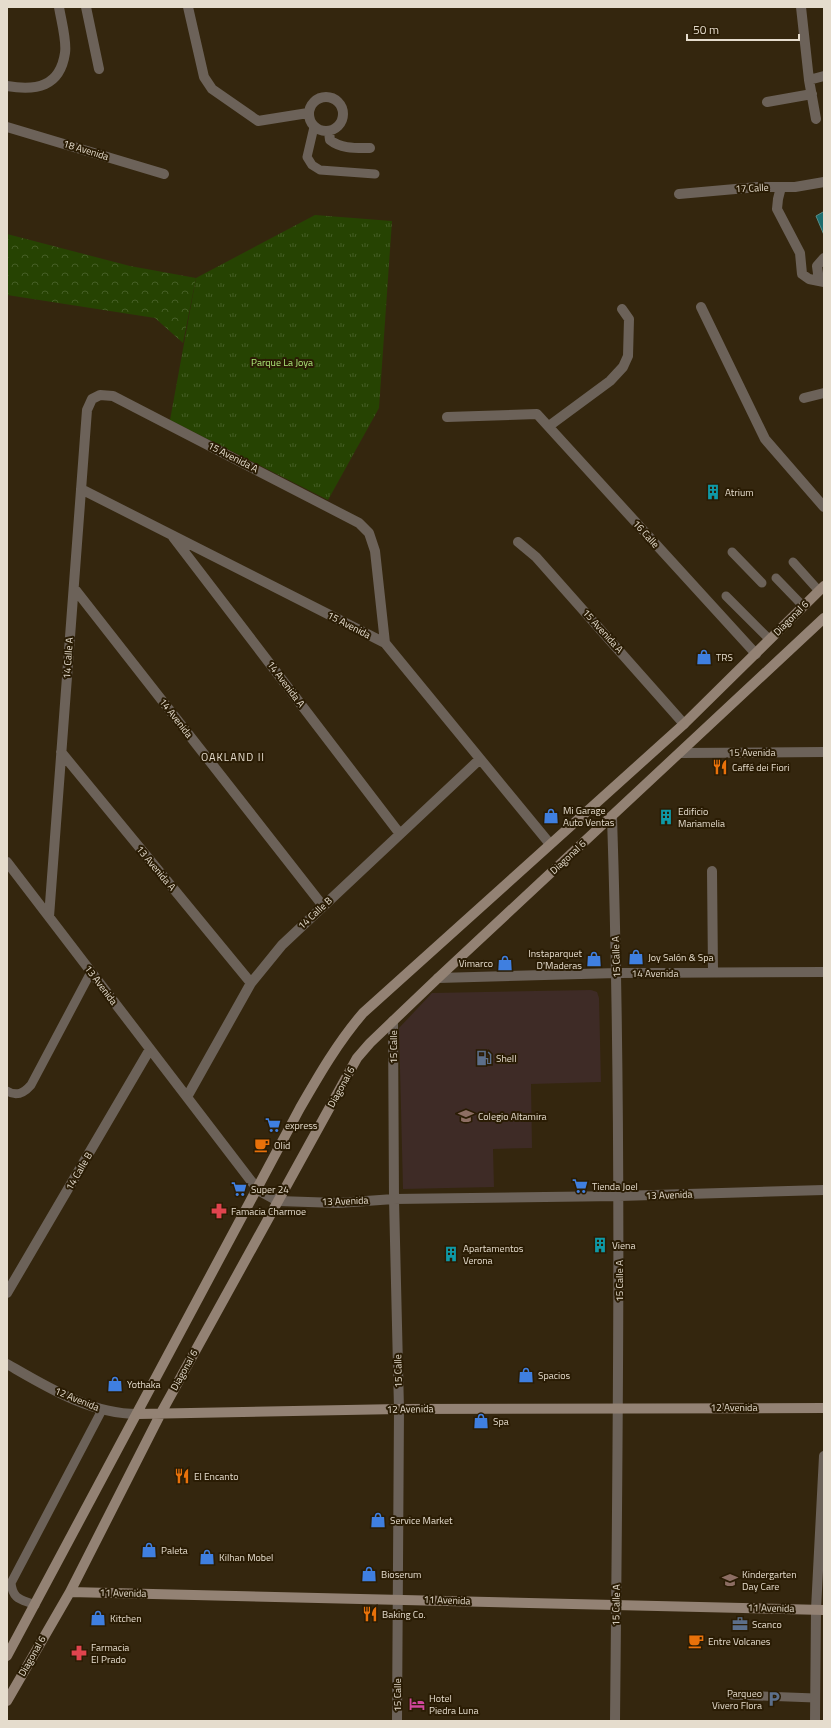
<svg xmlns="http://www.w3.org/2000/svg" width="831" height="1728" viewBox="0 0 831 1728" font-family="'Titillium Web',sans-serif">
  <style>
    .education { fill: #3e2b26 }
    .forest { fill: url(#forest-crowns) }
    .park { fill: url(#park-tufts) }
    .water { fill: #1b6d6e; stroke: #588e8a }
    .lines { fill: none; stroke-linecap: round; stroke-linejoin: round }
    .lane { stroke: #6c6259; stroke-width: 9 }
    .street { stroke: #6c6259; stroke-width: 10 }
    .secondary { stroke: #938274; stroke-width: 10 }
    .labels { text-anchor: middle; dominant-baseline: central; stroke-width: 4; stroke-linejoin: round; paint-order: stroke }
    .street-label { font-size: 10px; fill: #e5dccd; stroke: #2a1c04 }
    .park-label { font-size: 10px; fill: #aee97a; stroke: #2a1c04 }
    .poi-label { font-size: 10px; fill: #e5dccd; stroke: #2a1c04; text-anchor: start }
    .neighbourhood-label { font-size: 11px; letter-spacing: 1px; fill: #e5dccd; stroke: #2a1c04 }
  </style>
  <defs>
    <pattern id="forest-crowns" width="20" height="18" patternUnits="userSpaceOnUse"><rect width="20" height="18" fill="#264302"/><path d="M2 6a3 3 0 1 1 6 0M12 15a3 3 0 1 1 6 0" fill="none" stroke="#455e26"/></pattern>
    <pattern id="park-tufts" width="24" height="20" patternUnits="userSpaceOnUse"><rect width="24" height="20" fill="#264302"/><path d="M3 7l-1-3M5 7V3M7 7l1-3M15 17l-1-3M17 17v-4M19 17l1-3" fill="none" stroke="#455e26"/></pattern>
  </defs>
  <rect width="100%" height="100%" fill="#34260e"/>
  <path class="education" d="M591,990L597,992L599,998L601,1082L531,1084L532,1148L493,1149L494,1187L403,1189L399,1028L432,993Z"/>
  <path class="forest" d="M7,234L130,266L196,278L183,343L155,318L7,295Z"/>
  <path class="park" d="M315,215L392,221L379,408L328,500L170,420L196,278Z"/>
  <path class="water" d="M823,212L824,213V235L816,216Z"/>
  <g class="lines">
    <path class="lane" d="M314,127L307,157L312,165L320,170L375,174
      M732,552L762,583
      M793,562L819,591
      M776,578L803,606
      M726,596L769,639
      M7,1091C17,1097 24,1093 31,1085L91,972
      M35,1605C21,1599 13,1600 11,1583L102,1410
      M732,1695L815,1698"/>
    <path class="street" d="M86,7L99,69
      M188,7L204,77L212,89L258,121L308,113
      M801,7L809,80L816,119
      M809,80L824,76
      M7,86C36,91 60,87 65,53C67,41 61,20 59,7
      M309 114a17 17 0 1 1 34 0a17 17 0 1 1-34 0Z
      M767,102L812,94
      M7,127L164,174
      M329,132L330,140C341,149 356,148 370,148
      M781,187L778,199L777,209L800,253L802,274L809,279L824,282
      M679,194L758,187H795L824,182
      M819,281L817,266L824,258
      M701,307L765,439L824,507
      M804,398L824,393
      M447,417L537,414L756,654
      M549,426L610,381L623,367L628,356L629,319L622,309
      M81,489L385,643L550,844
      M173,537L400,834
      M518,542L536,557L684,724
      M74,588L323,906
      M61,752L251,983
      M681,753L824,752
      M612,817C622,1118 618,1419 615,1721
      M7,862L258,1190L278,1201L338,1203L394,1199L619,1196L824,1190
      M712,871L713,972
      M49,917L87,410L92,399L100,395L113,396L359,523L369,533L375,551L385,643
      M438,978L617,973L824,972
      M393,1021L394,1199L399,1409L397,1721
      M187,1097L251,983L282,945L480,759
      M7,1293L150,1049
      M7,1364C47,1387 90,1414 138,1414
      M815,1721L816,1609L824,1456"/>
    <path class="secondary" d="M138,1414L399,1409L824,1408
      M70,1592L824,1610
      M7,1656L300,1108C319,1075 338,1042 363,1013L684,724L824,586
      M7,1701L70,1592L161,1413L357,1058L370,1043L438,978L824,618"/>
  </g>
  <defs>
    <symbol id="building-bare" viewBox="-9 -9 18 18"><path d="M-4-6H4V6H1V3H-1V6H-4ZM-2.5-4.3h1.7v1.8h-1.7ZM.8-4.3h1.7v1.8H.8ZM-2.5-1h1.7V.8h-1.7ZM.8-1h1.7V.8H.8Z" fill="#0f9aa8" stroke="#2a1c04" stroke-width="2.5" paint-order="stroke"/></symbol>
    <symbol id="shop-bare" viewBox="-9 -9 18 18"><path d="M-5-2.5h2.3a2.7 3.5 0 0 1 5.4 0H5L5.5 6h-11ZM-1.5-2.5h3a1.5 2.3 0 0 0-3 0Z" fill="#3f7fe0" stroke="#2a1c04" stroke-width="2.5" paint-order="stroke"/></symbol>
    <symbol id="restaurant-bare" viewBox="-9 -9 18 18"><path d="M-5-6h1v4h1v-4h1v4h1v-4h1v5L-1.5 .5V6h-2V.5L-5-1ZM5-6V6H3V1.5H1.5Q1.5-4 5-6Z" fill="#e8710a" stroke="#2a1c04" stroke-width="2.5" paint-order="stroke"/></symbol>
    <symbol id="fuel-bare" viewBox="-9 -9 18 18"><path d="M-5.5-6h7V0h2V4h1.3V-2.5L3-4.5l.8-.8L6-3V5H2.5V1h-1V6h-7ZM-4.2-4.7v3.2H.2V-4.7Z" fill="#5c6f8a" stroke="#2a1c04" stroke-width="2.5" paint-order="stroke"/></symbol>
    <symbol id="school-bare" viewBox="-9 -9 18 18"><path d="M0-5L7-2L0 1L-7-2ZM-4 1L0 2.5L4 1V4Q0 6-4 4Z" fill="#8d6e63" stroke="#2a1c04" stroke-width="2.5" paint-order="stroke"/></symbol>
    <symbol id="supermarket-bare" viewBox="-9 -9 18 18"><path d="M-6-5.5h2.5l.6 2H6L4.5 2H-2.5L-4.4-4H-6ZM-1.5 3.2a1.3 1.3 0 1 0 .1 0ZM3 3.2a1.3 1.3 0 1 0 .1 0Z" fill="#3f7fe0" stroke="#2a1c04" stroke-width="2.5" paint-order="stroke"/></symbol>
    <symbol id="cafe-bare" viewBox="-9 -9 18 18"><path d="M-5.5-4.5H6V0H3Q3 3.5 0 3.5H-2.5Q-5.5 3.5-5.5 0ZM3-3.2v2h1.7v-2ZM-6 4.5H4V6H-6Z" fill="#e8710a" stroke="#2a1c04" stroke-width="2.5" paint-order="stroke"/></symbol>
    <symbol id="pharmacy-bare" viewBox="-9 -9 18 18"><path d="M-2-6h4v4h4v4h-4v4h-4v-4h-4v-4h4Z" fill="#e0444e" stroke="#2a1c04" stroke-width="2.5" paint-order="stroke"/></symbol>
    <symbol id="office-bare" viewBox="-9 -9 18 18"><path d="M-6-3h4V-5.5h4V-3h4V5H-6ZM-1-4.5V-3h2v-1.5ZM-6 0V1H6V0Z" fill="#5c6f8a" stroke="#2a1c04" stroke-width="2.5" paint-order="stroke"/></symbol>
    <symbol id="parking-bare" viewBox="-9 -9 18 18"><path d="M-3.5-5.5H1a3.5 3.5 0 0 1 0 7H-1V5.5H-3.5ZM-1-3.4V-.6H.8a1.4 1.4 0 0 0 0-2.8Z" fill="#5c6f8a" stroke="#2a1c04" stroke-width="2.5" paint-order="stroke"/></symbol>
    <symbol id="hotel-bare" viewBox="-9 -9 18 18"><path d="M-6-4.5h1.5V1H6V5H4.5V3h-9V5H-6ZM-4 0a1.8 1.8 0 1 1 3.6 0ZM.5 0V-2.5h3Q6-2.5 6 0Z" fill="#d1479c" stroke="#2a1c04" stroke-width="2.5" paint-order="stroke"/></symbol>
  </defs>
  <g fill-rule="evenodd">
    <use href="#building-bare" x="702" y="481" width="22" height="22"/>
    <use href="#shop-bare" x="693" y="646" width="22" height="22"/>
    <use href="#restaurant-bare" x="709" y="756" width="22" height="22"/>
    <use href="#shop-bare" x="540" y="805" width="22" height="22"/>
    <use href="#building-bare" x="655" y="806" width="22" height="22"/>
    <use href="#shop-bare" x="625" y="946" width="22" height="22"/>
    <use href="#shop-bare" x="583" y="948" width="22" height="22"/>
    <use href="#shop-bare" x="494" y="952" width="22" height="22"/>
    <use href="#fuel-bare" x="473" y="1047" width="22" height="22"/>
    <use href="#school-bare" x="455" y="1105" width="22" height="22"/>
    <use href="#supermarket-bare" x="262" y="1114" width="22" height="22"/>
    <use href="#cafe-bare" x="251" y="1134" width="22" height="22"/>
    <use href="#supermarket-bare" x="569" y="1175" width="22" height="22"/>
    <use href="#supermarket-bare" x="228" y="1178" width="22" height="22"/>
    <use href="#pharmacy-bare" x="208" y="1200" width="22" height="22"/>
    <use href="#building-bare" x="589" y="1234" width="22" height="22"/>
    <use href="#building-bare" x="440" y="1243" width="22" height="22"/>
    <use href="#shop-bare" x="515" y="1364" width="22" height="22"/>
    <use href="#shop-bare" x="104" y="1373" width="22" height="22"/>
    <use href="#shop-bare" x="470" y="1410" width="22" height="22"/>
    <use href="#restaurant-bare" x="171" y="1465" width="22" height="22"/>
    <use href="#shop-bare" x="367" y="1509" width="22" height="22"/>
    <use href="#shop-bare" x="138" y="1539" width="22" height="22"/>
    <use href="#shop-bare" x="196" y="1546" width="22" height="22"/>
    <use href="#shop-bare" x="358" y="1563" width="22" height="22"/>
    <use href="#school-bare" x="719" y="1569" width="22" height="22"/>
    <use href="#restaurant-bare" x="359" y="1603" width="22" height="22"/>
    <use href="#shop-bare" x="87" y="1607" width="22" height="22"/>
    <use href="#office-bare" x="729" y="1613" width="22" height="22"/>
    <use href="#cafe-bare" x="685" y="1630" width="22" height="22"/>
    <use href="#pharmacy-bare" x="68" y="1642" width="22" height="22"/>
    <use href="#parking-bare" x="763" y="1688" width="22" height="22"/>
    <use href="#hotel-bare" x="406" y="1693" width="22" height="22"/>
  </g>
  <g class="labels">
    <g class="street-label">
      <text transform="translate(86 150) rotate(17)">18 Avenida</text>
      <text transform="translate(752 188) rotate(-3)">17 Calle</text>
      <text transform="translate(233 457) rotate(27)">15 Avenida A</text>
      <text transform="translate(646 534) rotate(48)">16 Calle</text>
      <text transform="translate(791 618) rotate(-45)">Diagonal 6</text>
      <text transform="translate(349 625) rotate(27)">15 Avenida</text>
      <text transform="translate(603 631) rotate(48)">15 Avenida A</text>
      <text transform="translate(68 658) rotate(-86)">14 Calle A</text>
      <text transform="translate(286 684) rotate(53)">14 Avenida A</text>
      <text transform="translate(176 718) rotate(52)">14 Avenida</text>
      <text x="752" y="752">15 Avenida</text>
      <text transform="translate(568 857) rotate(-43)">Diagonal 6</text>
      <text transform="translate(156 868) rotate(50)">13 Avenida A</text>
      <text transform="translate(315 913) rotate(-43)">14 Calle B</text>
      <text transform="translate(616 957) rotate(-92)">15 Calle A</text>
      <text x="655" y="973">14 Avenida</text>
      <text transform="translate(101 985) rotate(53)">13 Avenida</text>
      <text transform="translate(393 1047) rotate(-90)">15 Calle</text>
      <text transform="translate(341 1087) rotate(-61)">Diagonal 6</text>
      <text transform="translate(79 1171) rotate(-60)">14 Calle B</text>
      <text transform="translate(669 1195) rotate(-2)">13 Avenida</text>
      <text transform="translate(345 1201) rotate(-2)">13 Avenida</text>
      <text transform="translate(619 1281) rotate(-90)">15 Calle A</text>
      <text transform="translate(184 1370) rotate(-61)">Diagonal 6</text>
      <text transform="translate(398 1371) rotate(-91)">15 Calle</text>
      <text transform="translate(77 1399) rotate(22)">12 Avenida</text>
      <text x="734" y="1407">12 Avenida</text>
      <text transform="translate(410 1409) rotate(-1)">12 Avenida</text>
      <text transform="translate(123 1593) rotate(1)">11 Avenida</text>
      <text transform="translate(447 1600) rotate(2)">11 Avenida</text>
      <text transform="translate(616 1605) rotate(-89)">15 Calle A</text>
      <text transform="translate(771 1608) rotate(1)">11 Avenida</text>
      <text transform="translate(32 1656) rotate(-60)">Diagonal 6</text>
      <text transform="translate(397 1695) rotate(-90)">15 Calle</text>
    </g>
    <g class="park-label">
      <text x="282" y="362">Parque La Joya</text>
    </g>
    <g class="poi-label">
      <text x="725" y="492">Atrium</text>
      <text x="716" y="657">TRS</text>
      <text x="732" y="767">Caffé dei Fiori</text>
      <text x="563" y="810">Mi Garage<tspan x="563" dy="12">Auto Ventas</tspan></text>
      <text x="678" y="811">Edificio<tspan x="678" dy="12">Mariamelia</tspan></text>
      <text x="582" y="953" text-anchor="end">Instaparquet<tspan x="582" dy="12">D'Maderas</tspan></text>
      <text x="648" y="957">Joy Salón &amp; Spa</text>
      <text x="493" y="963" text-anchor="end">Vimarco</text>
      <text x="496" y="1058">Shell</text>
      <text x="478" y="1116">Colegio Altamira</text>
      <text x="285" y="1125">express</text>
      <text x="274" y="1145">Olid</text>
      <text x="592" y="1186">Tienda Joel</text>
      <text x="251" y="1189">Super 24</text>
      <text x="231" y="1211">Famacia Charmoe</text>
      <text x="612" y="1245">Viena</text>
      <text x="463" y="1248">Apartamentos<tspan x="463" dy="12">Verona</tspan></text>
      <text x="538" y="1375">Spacios</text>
      <text x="127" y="1384">Yothaka</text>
      <text x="493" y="1421">Spa</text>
      <text x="194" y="1476">El Encanto</text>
      <text x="390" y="1520">Service Market</text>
      <text x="161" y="1550">Paleta</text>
      <text x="219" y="1557">Kilhan Mobel</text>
      <text x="381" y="1574">Bioserum</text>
      <text x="742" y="1574">Kindergarten<tspan x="742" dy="12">Day Care</tspan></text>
      <text x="382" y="1614">Baking Co.</text>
      <text x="110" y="1618">Kitchen</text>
      <text x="752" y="1624">Scanco</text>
      <text x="708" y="1641">Entre Volcanes</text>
      <text x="91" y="1647">Farmacia<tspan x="91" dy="12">El Prado</tspan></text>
      <text x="762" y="1693" text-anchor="end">Parqueo<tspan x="762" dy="12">Vivero Flora</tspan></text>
      <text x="429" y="1698">Hotel<tspan x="429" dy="12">Piedra Luna</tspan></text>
    </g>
    <g class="neighbourhood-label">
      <text x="233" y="757">OAKLAND II</text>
    </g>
  </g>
  <rect width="831" height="1728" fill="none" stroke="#e5dccd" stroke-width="16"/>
  <path d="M687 34v6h112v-6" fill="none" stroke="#e5dccd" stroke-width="2"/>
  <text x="693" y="34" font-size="12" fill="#e5dccd" stroke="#2a1c04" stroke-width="3" paint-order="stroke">50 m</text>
</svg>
